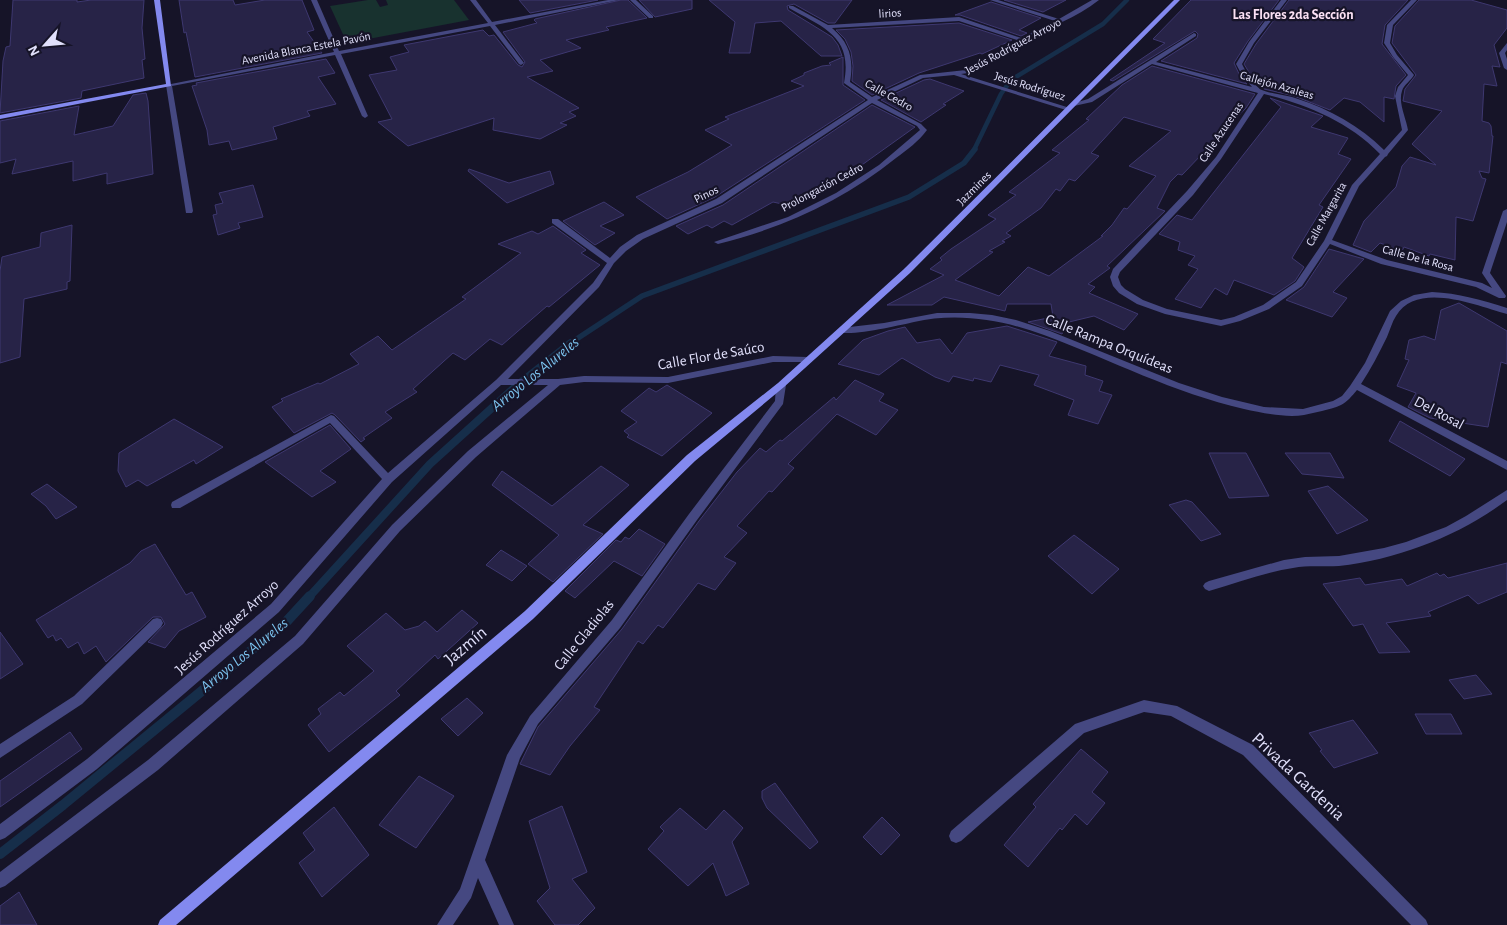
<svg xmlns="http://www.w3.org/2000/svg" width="1507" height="925" viewBox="0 0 1507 925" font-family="'Alegreya Sans',sans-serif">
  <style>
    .green { fill: #18322f }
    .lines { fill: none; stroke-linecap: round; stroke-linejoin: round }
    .stream-far3 { stroke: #162e4a; stroke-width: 4.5 }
    .stream-far2 { stroke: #162e4a; stroke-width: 5.5 }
    .stream-far1 { stroke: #162e4a; stroke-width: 8 }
    .stream { stroke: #162e4a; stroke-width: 10 }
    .building { fill: #272347; stroke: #3e3870; fill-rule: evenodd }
    .minor { fill: #454881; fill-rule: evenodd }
    .secondary { fill: #8389ef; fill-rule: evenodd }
    .labels { text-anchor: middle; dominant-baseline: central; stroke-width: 4.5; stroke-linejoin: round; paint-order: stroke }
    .far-street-label { font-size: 12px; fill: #e1e0fb; stroke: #161428 }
    .far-neighbourhood-label { font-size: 14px; font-weight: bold; fill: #fbe1f4; stroke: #161428 }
    .street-label { font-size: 15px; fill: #e1e0fb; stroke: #161428 }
    .water-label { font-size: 16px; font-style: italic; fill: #7bc2ee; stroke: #161428 }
    .near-street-label { font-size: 18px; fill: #e1e0fb; stroke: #161428 }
  </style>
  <rect width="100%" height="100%" fill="#161428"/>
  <path class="green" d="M368,0H376L380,7L388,5L386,0H454L469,20L347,43L330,6Z"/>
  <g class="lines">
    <path class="stream-far3" d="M974,150L1001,94L1011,80L1103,24L1127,0"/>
    <path class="stream-far2" d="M569,344L642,296L909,197L964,163L975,149"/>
    <path class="stream-far1" d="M309,597L430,464L514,388L571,343"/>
    <path class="stream" d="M0,854L63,805L287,621L310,596"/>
  </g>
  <path class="building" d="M13,0H77V2L91,0H144L142,28L145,59L142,60L144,78L82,91L81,98L0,113L3,61L6,47L10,46Z
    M179,0H233L235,5L265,0H302L314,30L307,32L322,53L195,77L186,32L184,33Z
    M519,0H598L530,13Z
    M621,0H628L647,18L606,27L609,30L566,40L581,48L540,60L553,71L527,77L579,108L569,112L576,116L560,123L567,125L540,139L493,130L494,118L408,146L378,122L392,119L369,75L397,70L390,57L409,52L404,45L483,30L489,36L494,35L518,65L522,67L525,62L503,32L537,23L534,20L535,19Z
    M639,0H692V9L655,17Z
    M709,0H852L835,23H828L794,4L787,6L788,10L832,37L838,45L842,56H821L781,21L755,23L750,53H729L735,22Z
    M1004,0H1066L1043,12Z
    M1191,0H1279L1248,41L1234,63L1240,76L1247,84L1161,61L1197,38L1198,34L1195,31L1113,81L1110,80L1165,43L1153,39Z
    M1289,0H1408L1385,25L1382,44L1406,75L1396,86L1394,99L1384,97V122L1360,102L1344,98L1330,110L1294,96L1264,89L1253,79L1244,64L1256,44Z
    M1419,0H1471L1507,10V28L1494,45L1500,67L1492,66L1497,86L1484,84L1482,121L1489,123L1491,126L1492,136H1493L1489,173L1479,171L1482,178L1486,179L1473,221L1456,217L1455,260L1430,254L1429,256L1404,247L1402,251L1380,243L1371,252L1353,245L1364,221L1396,187L1402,166L1410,157L1436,165L1412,144L1442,111L1403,101L1405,89L1416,75L1392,43L1395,26Z
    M991,2L1041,18L1019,30L1027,33L1021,36L960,15H955Z
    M959,23L1012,40L982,54L980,53L919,73L872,95L852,81L853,66L851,52L845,39L836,30Z
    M843,57V85L865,100L715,197L667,219L636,197L688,172L732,145L705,130L729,119L725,117L804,86L791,81L804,75V73L822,66L831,65L829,63Z
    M326,59L335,73L318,77L336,104L307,111L310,116L273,127L277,139L232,150L229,141L209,145L207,130L192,86L197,85L196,83Z
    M1152,66L1255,94L1246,108L1182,175L1178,174L1170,182L1157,208L1165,211L1107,266L1110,268L1088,284L1095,287L1089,293L1138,314L1124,330L1094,316L1069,322L1062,334L1028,322L1053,317L1051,304H1007L1005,311L944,297L932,305H887L944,275L930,269L942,260L940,258L951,249L996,219L988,215L1016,195L1009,192L1060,153L1052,150L1089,120L1086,119L1122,85ZM1124,117L1171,131L1129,166L1156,176L1127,209L1124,208L1112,225L1101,236H1103L1049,276L1028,267L999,296L955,280L993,252L989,251L1005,242L1002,241L1011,236L1006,233L1041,208L1056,189L1060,191L1069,179L1075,181L1099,156L1091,153Z
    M930,79L964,91L943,104L946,105L921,122L881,100L924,80Z
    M146,93L148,101L153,174L107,184V173L73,181V161L12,174L16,159L0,163V121L79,106L74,135L113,126L133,95Z
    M1270,98L1323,116L1311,127L1348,138L1338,154L1351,159L1319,205L1323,207L1292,258L1304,267L1295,281L1274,295L1234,280L1227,295L1215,288L1201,308L1175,299L1198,269L1188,265L1195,256L1178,250L1180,242L1159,234L1177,215L1192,220L1281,107Z
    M872,105L915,127L852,172L800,201L795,198L782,204L773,202L732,225L724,221L712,228L707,225L688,234L676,226L723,205Z
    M469,169L509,183L550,171L554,184L507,203L468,171Z
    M253,185L263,217L238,223L240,228L218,235L213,215L217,214L215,205L223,203L219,193Z
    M604,202L624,215L600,226L615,233L595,245L563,221Z
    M72,225L70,281L67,282V289L24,299L20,357L0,363V271L2,257L40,247L41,233Z
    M553,226L586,250L581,253L600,265L549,307L547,306L502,345L490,339L465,360L453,353L413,389L417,392L385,412L392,418L363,438L365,439L361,442L335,415L332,413L294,433L272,407L283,401L281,399L318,383L320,384L359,364L350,354L378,336L392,350L466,299L462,297L521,253L498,244L532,231L538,234Z
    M1329,249L1364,259L1333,292L1347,298L1332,317L1286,300L1304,287Z
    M1459,303L1507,331V364L1501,362L1488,427L1430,418L1408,407L1416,393L1397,386L1409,360L1405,359L1409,340L1424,336L1435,340L1441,310Z
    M1007,326L1057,342L1049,356L1086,366L1085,375L1103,381L1099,391L1112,395L1098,424L1068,415L1074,400L1034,385L1039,375L1000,365L991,382L974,378L973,381L953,376L949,382L935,377L902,358L879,375L838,364L863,340L888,331L905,327L917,343L940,339L952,354L967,333Z
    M855,380L884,394L879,401L898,410L876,435L837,414L788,464L794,468L772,492L769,491L737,526L747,533L724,557L736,563L715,590L698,583L663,628L658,625L643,644L638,641L594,707L600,710L570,746L550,775L520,764L538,727L622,629L699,521L737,472L760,448L766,452L780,440L782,441L834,397L836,400Z
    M667,385L712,413L662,456L627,437L629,435L624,431L637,422L621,411L649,388L656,392Z
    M174,419L223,447L196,464L194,460L147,486L138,480L126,487L118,471L119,453Z
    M1400,421L1465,459L1450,476L1389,441Z
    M330,425L351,449L320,471L336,482L312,497L265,462Z
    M1209,453H1246L1269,496L1229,498Z
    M1285,453H1330L1344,478L1302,474Z
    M601,466L629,485L583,525L603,534L553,582L528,564L559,535L492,485L502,471L552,506Z
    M47,484L77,507L56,519L46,506L31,494Z
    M1328,486L1368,520L1337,534L1308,491Z
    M1186,500L1192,502L1221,534L1201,541L1169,505Z
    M639,529L665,544L642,576L614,561L575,598L565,591L616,540L621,542L625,537L629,539Z
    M1074,535L1119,569L1092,594L1048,556Z
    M155,544L186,595L192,592L206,617L179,631L165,648L148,642L165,624L161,617H153L106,662L96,646L84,654L78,642L68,648L61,638L56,641L53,635L48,638L36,620L130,563L141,551Z
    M501,550L527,566L512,581L486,565Z
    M1507,563V592L1478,604L1468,595L1428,612L1431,616L1386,623L1410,652L1379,653L1363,624L1353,626L1323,584L1360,578L1365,585L1402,579L1407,586L1437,573L1440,576L1444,574L1448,578Z
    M462,610L478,623L438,659L435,655L396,691L400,695L329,752L308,725L321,714L318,709L340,692L344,696L374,671L347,646L386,613L405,630L419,626L425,621L437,632Z
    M0,632L23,664L0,679Z
    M1476,675L1492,694L1464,699L1449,680Z
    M467,698L483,713L458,736L441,719Z
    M1415,714H1451L1462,734H1426Z
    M1353,720L1378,753L1334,768L1320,751L1322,750L1309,733Z
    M70,732L82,749L0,807V781Z
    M1081,749L1108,772L1092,792L1105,803L1087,825L1075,814L1062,830L1060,828L1028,867L1004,845L1036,807L1033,804Z
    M419,776L454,796L416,848L379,825Z
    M775,783L818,842L810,849L767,808L762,798V791Z
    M562,806L587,872L572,879L595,908L578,925H555L537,901L550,888L529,821Z
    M334,807L369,855L322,897L299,863L315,850L303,833Z
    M680,808L706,830L724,810L743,828L732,842L749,884L726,896L713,863L688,886L648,849L664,831L660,827Z
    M882,817L900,835L881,855L863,837Z
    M19,892L37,925H0V906Z"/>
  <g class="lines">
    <path class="minor" d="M311,0H317L339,51L488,23L470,0H476L492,22L608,0H619L495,25L524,63L521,65L519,64L490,26L341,54L368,116L365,118L362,116L335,55L172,86L193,211L192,213H186L166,85L334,52Z
      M630,0H636L653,16V18H649Z
      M990,0H998L1059,19L1092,0H1099C1077,18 1048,27 1023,41C1003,52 984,72 961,74L1070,108V110H1066L954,75L923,78L877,100L921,124L927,130C919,141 907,150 896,158C844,200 783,228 718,244L714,242L788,217L836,193L879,165L920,130L917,126L872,103L722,203L643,239L626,251L614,263L599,287L508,379H558L584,376L668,377L773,356L808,357L812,360L811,362H773L668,383L584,382L560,385L476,457L400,531L303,644L158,770L5,886L0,888V872L148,760L295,636L392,525L468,451L548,385H501L392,482L279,612L97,769L5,838L0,840V824L87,759L271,604L382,479L330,423L180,508H172L171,505L172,502L331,415L334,416L388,473L496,380L593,283L607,263L552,223V219H558L610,258L620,247L637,235L716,199L868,100L844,83C853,36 824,28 789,8V6H793L828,25L959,17L1021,38L1055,21ZM959,21L1017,40L978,65L966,70L920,75L872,97L850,82C854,60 850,43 832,28Z
      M1281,0H1287L1254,43L1242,64C1246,72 1252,83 1260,89C1269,94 1288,95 1298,99C1329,109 1360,126 1384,150L1402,130L1395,96L1398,87L1408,75L1393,57L1384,43L1387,25L1411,0H1417L1393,25L1390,43L1397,55L1414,75C1411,81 1404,84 1402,91C1398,103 1406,118 1408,130L1388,154L1387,156L1385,157L1359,186L1332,240L1387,260L1482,283L1492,288L1482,273L1503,211L1507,209V222L1490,273L1506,296L1505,298H1499L1476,287L1381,264L1330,244L1302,286L1269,309L1240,321L1221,326L1165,314L1137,304L1119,293L1113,286L1110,277L1113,269L1187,191L1216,157L1258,93L1152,64L1092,102L1074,106L1071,104L1088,99L1194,33L1196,34V36L1156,62L1252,87L1242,75L1236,64L1249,42ZM1264,94C1307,105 1348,121 1380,154L1352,185L1324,241L1296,282L1263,305L1234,317L1221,320L1167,309L1143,300L1125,289L1121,285L1118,277L1120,272L1193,195L1221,159Z
      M1507,43V50L1505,53L1507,59V70L1504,68L1499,53Z
      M1432,292C1458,293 1482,300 1507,308V314C1478,306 1417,280 1396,316C1392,322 1390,330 1387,337C1379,353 1371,369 1361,384L1507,461V470L1357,390C1352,396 1347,402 1341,405C1335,408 1328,409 1322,411C1316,412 1310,414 1304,415C1286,418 1262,413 1244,409C1174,393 1111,360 1044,335C1003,320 958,312 914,322C901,325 845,338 837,331L841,328L884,323L937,313H970L992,315L1016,320L1050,331L1179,383L1222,397L1264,407L1303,409L1333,401L1342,396L1350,386L1365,363L1390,311L1401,301L1414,295Z
      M781,382L786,385L783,404L697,520L620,628L538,724L520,758L485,860L514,925H499L478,878L471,898L453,925H437L460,889L507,755L530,716L612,620L689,514L775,401L776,385Z
      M1507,490V500C1459,536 1399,559 1339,566C1324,567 1308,565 1293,568C1265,572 1237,583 1209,591L1205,589L1203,586L1205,583L1209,581L1284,560L1305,557L1339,556L1384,548L1406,542L1446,527L1466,516Z
      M157,618L161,619L163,623L161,627L82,704L0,758V744L74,696L153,619Z
      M1144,700L1177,706L1253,745L1426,920L1428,925H1411L1243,755L1171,716L1144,712L1084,733L961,841L956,843L951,841L949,836L951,831L1075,724Z"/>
    <path class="secondary" d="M154,0H160L171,86L0,119V115L166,84Z
      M1174,0H1180L910,273L784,387L695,461L533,619L176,925H158L160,920L525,611L687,455L778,383L904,269Z"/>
  </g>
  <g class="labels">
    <g class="far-street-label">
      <text transform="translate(890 13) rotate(-4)">lirios</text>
      <text transform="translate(1013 46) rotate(-28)">Jesús Rodríguez Arroyo</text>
      <text transform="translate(306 48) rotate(-11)">Avenida Blanca Estela Pavón</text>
      <text transform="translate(1277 85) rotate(16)">Callejón Azaleas</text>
      <text transform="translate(1030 86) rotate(17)">Jesús Rodríguez</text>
      <text transform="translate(889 95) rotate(29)">Calle Cedro</text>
      <text transform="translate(1221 132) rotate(-56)">Calle Azucenas</text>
      <text transform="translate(822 187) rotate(-28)">Prolongación Cedro</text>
      <text transform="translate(974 188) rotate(-45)">Jazmines</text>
      <text transform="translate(706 194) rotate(-26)">Pinos</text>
      <text transform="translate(1326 214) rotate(-61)">Calle Margarita</text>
      <text transform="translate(1418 258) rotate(15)">Calle De la Rosa</text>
    </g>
    <g class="far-neighbourhood-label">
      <text x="1293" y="15">Las Flores 2da Sección</text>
    </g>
    <g class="street-label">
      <text transform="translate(1109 344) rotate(22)">Calle Rampa Orquídeas</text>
      <text transform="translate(711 356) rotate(-10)">Calle Flor de Saúco</text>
      <text transform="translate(1439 413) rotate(28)">Del Rosal</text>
      <text transform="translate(227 627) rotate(-42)">Jesús Rodríguez Arroyo</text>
      <text transform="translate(584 635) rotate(-51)">Calle Gladiolas</text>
    </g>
    <g class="water-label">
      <text transform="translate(535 374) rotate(-39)">Arroyo Los Alureles</text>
      <text transform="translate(244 655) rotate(-39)">Arroyo Los Alureles</text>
    </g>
    <g class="near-street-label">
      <text transform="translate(466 646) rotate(-40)">Jazmín</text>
      <text transform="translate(1298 777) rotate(43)">Privada Gardenia</text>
    </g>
  </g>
  <g transform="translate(45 45) rotate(243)" stroke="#161428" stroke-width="4" paint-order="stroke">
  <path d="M0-4L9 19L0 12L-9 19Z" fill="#e1e0fb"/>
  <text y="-8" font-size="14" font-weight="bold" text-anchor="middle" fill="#e1e0fb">N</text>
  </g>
</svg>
